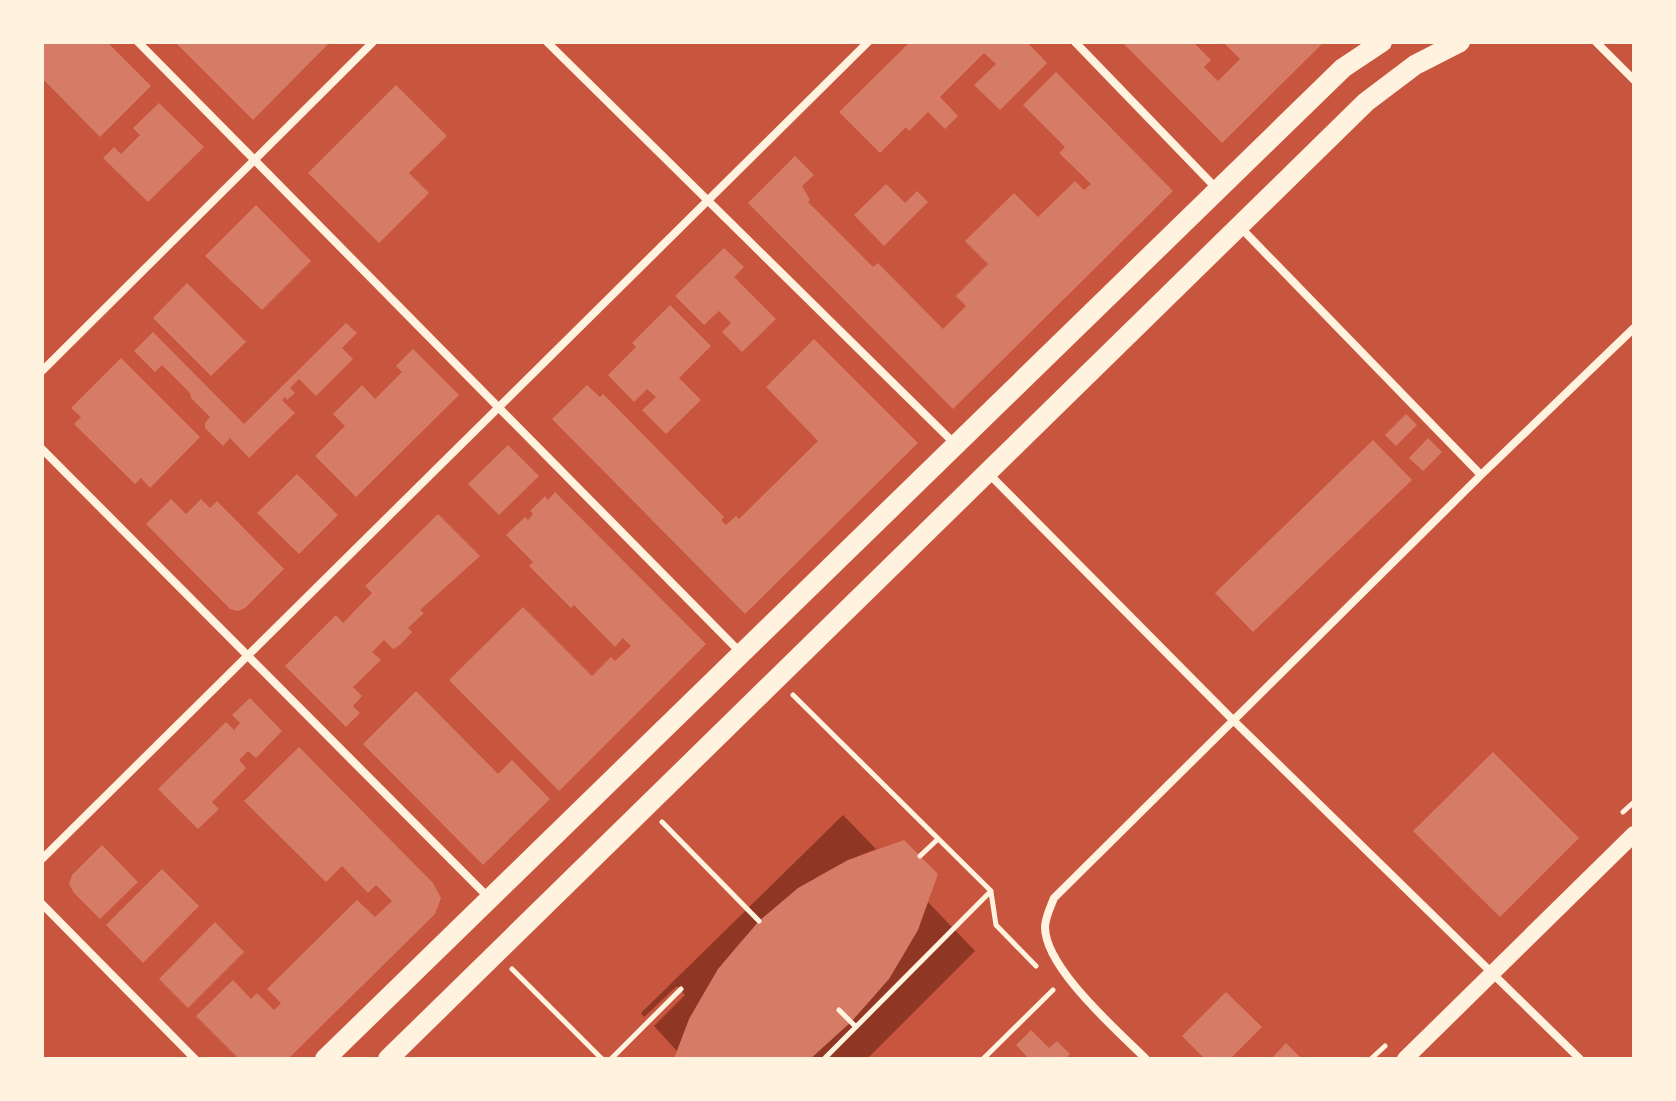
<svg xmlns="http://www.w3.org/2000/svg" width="1676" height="1101" viewBox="0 0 1676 1101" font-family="'Source Sans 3',sans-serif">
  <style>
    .water { fill: #8f3625 }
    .building { fill: #d67c66 }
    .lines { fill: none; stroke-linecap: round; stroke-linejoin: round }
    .path { stroke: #fff3e0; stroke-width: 5 }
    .minor { stroke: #fff3e0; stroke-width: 8 }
    .secondary { stroke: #fff3e0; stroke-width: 16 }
    .primary { stroke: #fff3e0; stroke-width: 20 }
  </style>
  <rect width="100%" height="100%" fill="#c8553d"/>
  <path class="water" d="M843,815L876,849C782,884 711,957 677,1051L654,1026L685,995L677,986L644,1017L641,1013Z
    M928,902L975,951L867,1059H810C866,1009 901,974 928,902Z"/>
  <path class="building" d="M42,42H107L151,86L100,137L42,78Z
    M175,42H330L253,120Z
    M910,42H1027L1047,63L1000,110L974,85L996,64L984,53L940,97L958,116L945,129L928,112L909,131L906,127L880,153L839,112Z
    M1122,42H1193L1211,60L1204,67L1218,81L1240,59L1223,42H1324L1222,143Z
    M1056,72L1173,191L953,409L748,203L795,156L814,175L802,186L810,200L808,202L873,267L878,263L943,329L966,306L956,296L988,264L965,241L1014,193L1038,217L1075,181L1084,190L1091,184L1059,153L1065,147L1023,105Z
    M396,85L447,136L409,173L429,193L379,243L308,173Z
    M159,103L204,147L148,202L103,158L114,147L121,154L140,135L133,128Z
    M886,184L905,203L917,191L928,202L884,246L854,215Z
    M256,205L311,261L262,310L205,256Z
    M724,248L744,267L734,277L776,319L742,352L722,332L731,323L719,311L704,325L675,296Z
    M187,283L246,342L211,376L153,318Z
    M670,305L711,346L679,378L701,400L666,434L642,410L656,397L647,389L634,402L608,375L636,347L632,343Z
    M346,323L357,333L342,348L353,359L316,396L299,379L290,388L295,393L287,400L285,397L282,400L295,413L249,458L230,438L223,446L205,428V423L210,417L191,398L190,393L162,365L155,372L134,351L153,332L244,424Z
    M814,339L918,443L745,614L552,419L587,385L600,397L603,394L619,410L724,517L721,520L726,525L736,516L739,519L818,441L766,387Z
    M413,349L459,395L356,497L315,456L345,426L333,414L362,385L375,399L402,372L396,366Z
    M121,358L200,437L150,488L141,478L135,484L74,424L81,417L71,408Z
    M1406,414L1417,425L1396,446L1385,435Z
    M1428,438L1442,452L1423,471L1409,458Z
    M1373,440L1412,480L1253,632L1215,593Z
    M508,445L539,476L499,515L468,484Z
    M297,474L338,515L299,554L257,513Z
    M555,492L706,644L559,791L449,680L523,607L592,676L611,657L615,661L631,646L623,638L615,647L574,605L571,608L529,566L533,562L506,535L525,517L528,520L533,514L530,511L545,496L548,500Z
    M171,499L186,514L201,499L210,508L217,501L284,569L245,608L238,611L230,609L146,524Z
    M438,514L480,556L420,610L424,613L408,628L412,632L400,645L393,649L384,640L372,652L381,660L353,687L362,696L353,706L360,713L346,727L285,666L336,615L343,623L372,593L365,586Z
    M416,691L498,774L512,760L550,799L483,865L363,744Z
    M250,698L282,731L256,758L248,751L239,760L246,768L212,802L219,809L198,829L158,789L226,722L234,730L240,723L232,715Z
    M299,747L433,883L441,898L435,914L288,1059H239L196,1016L233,980L251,999L257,993L274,1010L281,1003L267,989L357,900L375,917L392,901L376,885L368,893L342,866L326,882L244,801Z
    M1493,752L1579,838L1500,917L1413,831Z
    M904,840L938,874L918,930L889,979L851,1022L810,1059H674L689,1019L718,969L759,921L798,888L848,860Z
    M102,845L138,882L100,919L74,893L69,884L72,875Z
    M162,869L199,906L143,963L106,925Z
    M215,922L244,952L188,1008L159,979Z
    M1226,992L1262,1027L1230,1059H1205L1182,1036Z
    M1031,1030L1049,1048L1057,1041L1070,1054L1065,1059H1029L1016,1045Z
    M1286,1043L1302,1059H1271Z"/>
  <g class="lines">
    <path class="path" d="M793,695L991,891
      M1623,812L1634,802
      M662,822L759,921
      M920,856L938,839
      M991,892L996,925L1036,966
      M512,969L602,1059
      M839,1010L856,1027
      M611,1059L681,989
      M824,1059L991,891
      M983,1059L1053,990
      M1371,1059L1385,1046"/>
    <path class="minor" d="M138,42L740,652
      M547,42L955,444
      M1075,42L1217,189
      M1596,42L1634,80
      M1240,227L1481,475
      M42,371L373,42
      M42,449L489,898
      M989,474L1233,720L1580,1059
      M42,859L868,42
      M42,904L195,1059
      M1146,1059C1117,1030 1045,968 1045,927C1045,918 1051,906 1054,898L1481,475L1634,328"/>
    <path class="secondary" d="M1405,1059L1634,834"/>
    <path class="primary" d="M325,1059L1343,68L1382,42
      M388,1059L1366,102L1415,65L1460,42"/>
  </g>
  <rect width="1676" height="1101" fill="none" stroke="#fff3e0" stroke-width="88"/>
</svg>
